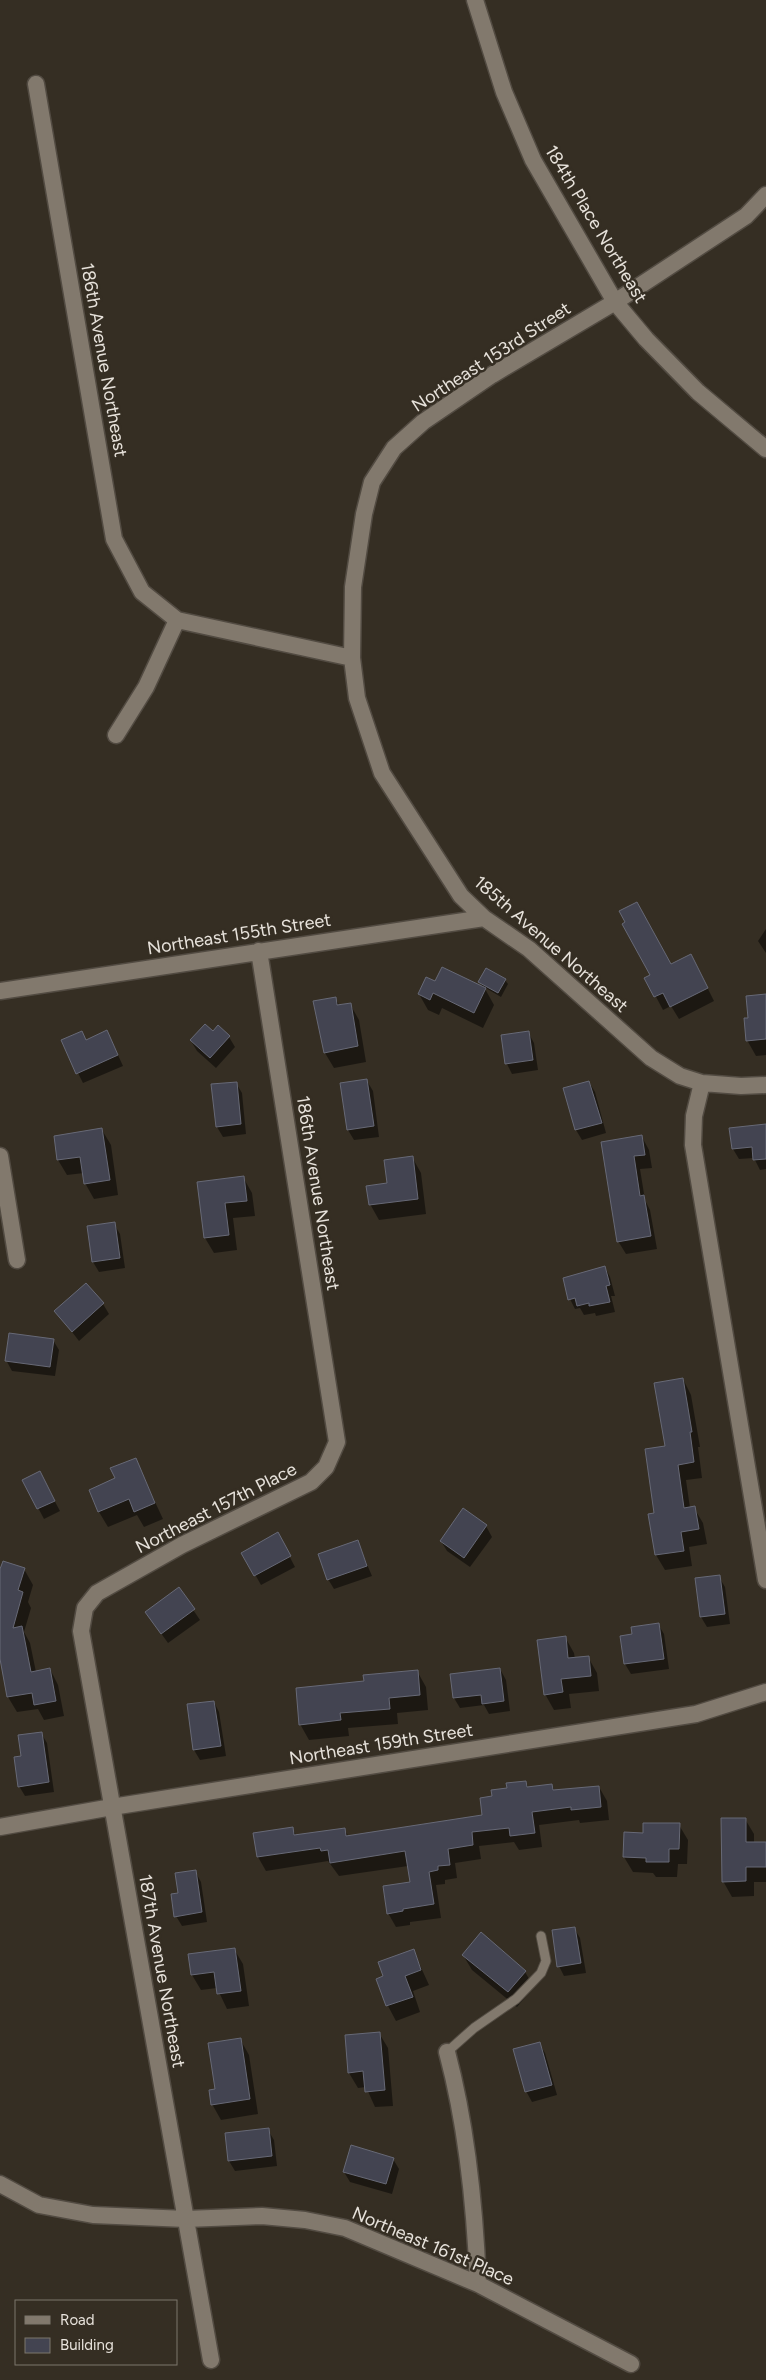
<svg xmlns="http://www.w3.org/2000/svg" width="766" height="2380" viewBox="0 0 766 2380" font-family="Figtree,sans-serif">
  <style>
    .shadow { fill: #0007 }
    .building { fill: #434451; stroke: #676976 }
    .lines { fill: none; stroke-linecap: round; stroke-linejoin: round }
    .service-casing { stroke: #524b42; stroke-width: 11 }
    .minor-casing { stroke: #524b42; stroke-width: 19 }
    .service { stroke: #82796d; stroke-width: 9 }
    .minor { stroke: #82796d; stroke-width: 16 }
    .labels { text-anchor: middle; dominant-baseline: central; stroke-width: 5; stroke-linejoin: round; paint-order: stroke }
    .street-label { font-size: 18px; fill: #e7e2db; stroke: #352e23 }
  </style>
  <rect width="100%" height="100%" fill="#352e23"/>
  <path class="shadow" d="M766,929V953L758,941Z
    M698,969L714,1001L679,1019L671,1006L663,1010L646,978Z
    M505,980L508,984L501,997L484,987L494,1005L483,1028L442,1008L439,1015L428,1010L419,994L436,983L483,988L480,982Z
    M766,996V1055L756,1056L747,1040L749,1019Z
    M335,998L340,1006L350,1004L359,1020L366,1062L334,1068L325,1053Z
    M528,1032L534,1043L538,1070L512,1074L507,1064Z
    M213,1033L229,1037L235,1047L216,1068L197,1051L191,1041Z
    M86,1041L112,1042L123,1066L83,1083L78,1073Z
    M367,1081L373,1091L379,1137L354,1140L348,1130L342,1084Z
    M589,1082L595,1092L606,1133L582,1140L576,1130L564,1089Z
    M236,1083L242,1093L246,1134L223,1137L217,1127Z
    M766,1125V1169L760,1170L754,1158L739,1159L733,1149L731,1129Z
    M102,1130L111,1145L118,1195L94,1199L85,1183L84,1173L67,1175L58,1160Z
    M642,1137L649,1150L652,1168L640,1169L645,1200L650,1210L657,1249L626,1254L618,1241L602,1143Z
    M412,1157L421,1173L426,1214L379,1220L370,1204Z
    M243,1177L252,1193L255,1216L233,1218L237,1250L214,1253L205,1238L198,1183Z
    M114,1224L120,1234L125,1268L99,1272L93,1262Z
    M605,1267L610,1277L615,1296H611L615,1312L596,1316L595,1313L584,1315L580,1308L575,1309L570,1299Z
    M103,1304L109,1314L79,1341L56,1311Z
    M53,1340L59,1350L55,1376L12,1371L6,1360Z
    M683,1379L691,1395L700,1447H698L702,1478L686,1480L690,1508H694L703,1523L707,1544L689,1547L692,1566L665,1570L656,1555L650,1515L656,1514L666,1447Z
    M135,1459L163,1519L144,1527L137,1515L108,1527L99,1512L116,1479Z
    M24,1481L45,1483L60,1511L44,1519Z
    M463,1510L486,1526L492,1537L470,1567L447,1551L441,1541Z
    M357,1541L372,1576L334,1589L328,1579Z
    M283,1544L295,1567L261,1585L243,1553Z
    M0,1568L24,1569L33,1585L28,1602L31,1608L24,1632L30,1643L36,1672L50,1669L58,1685L64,1716L44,1720L38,1709L17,1712L8,1697L0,1652Z
    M719,1577L725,1587L730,1624L707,1627L701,1617L697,1579Z
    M179,1589L200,1620L168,1643L153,1622Z
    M658,1624L664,1634L669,1669L631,1674L625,1664L633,1635Z
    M565,1637L574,1653L575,1659L588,1657L597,1673L599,1691L569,1694L571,1708L554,1710L545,1694Z
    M500,1669L506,1680L510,1711L489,1714L484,1705L460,1708L454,1698L451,1675Z
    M417,1671L426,1687L428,1710L397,1713L398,1724L348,1728L349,1736L309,1740L300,1724L365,1682Z
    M214,1702L219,1712L226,1756L200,1760L194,1750L188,1705Z
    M41,1733L47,1743L54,1792L25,1796L19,1786L22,1757Z
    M526,1782L529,1788L552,1785L555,1791L599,1787L607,1801L609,1820L580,1823L579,1820L539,1825L542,1847L519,1850L514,1842L479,1846L481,1859L455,1863L457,1878L445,1880V1884L436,1885L441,1918L410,1922V1925L396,1927L388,1913L411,1883L408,1866L339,1876L328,1861L266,1871L258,1857L255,1834L292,1829L297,1836L344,1829L349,1837L483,1816L494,1797Z
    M745,1819L754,1834V1843H766V1882H754V1896L732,1897L723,1881Z
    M679,1825L688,1840L687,1864H678L677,1877H656L653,1873L633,1872L624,1857L644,1834Z
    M195,1871L201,1882L207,1922L182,1926L176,1916L179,1894Z
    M574,1928L580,1938L586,1973L564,1976L559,1966Z
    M234,1949L243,1964L249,2006L227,2009L217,1988L201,1990L192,1975L189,1955Z
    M413,1950L429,1985L413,1991L420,2012L396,2021L388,2006L378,1979L385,1977Z
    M463,1955L525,1972L534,1987L517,2007L472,1970Z
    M379,2033L388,2048L393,2106L375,2107L366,2087L358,2088L349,2073Z
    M240,2039L249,2055L258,2114L221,2120L212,2104Z
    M539,2043L545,2053L557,2095L532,2102L526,2091Z
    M268,2130L274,2140L277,2166L235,2171L229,2161Z
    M393,2159L399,2169L392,2194L350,2182L344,2172Z"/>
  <path class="building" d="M637,902L671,964L691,954L708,988L670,1007L663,993L654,997L644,978L650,975L622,924L625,922L619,911Z
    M442,967L486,988L474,1013L433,993L430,1000L418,994L426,977L435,981Z
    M486,968L506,979L498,993L478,982Z
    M766,994V1039L746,1041L744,1018H748L746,996Z
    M336,997L337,1005L351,1003L358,1046L324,1053L313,1001Z
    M205,1024L213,1031L218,1025L230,1036L210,1058L190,1040Z
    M107,1030L118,1055L76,1074L61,1040L82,1031L86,1040Z
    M529,1031L533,1060L505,1064L501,1035Z
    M367,1079L374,1126L347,1130L340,1083Z
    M589,1081L602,1123L575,1130L563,1088Z
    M237,1082L241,1124L216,1127L211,1084Z
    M766,1124V1159L753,1160L752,1147L732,1149L729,1128Z
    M102,1128L110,1180L84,1184L80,1157L57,1160L54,1136Z
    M642,1135L645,1155L634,1156L640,1196L644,1195L651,1236L617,1242L601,1142Z
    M413,1156L418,1199L369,1205L366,1186L387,1183L384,1160Z
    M244,1176L247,1201L225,1203L229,1235L204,1238L197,1182Z
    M115,1222L120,1258L92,1262L87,1226Z
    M605,1266L610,1285L606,1286L610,1302L589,1306V1303L577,1306L575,1298L568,1300L563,1278Z
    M86,1283L104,1303L72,1332L54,1311Z
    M9,1333L54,1339L50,1367L5,1361Z
    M683,1378L692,1432H690L694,1462L678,1465L684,1508L695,1506L699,1529L681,1532L684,1551L655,1555L648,1514L654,1513L645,1449L665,1446L654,1383Z
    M136,1458L155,1503L134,1512L129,1499L98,1512L89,1490L115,1478L110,1468Z
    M40,1471L55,1501L37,1509L22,1480Z
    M463,1508L487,1525L464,1558L440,1541Z
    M278,1532L291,1556L254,1576L241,1553Z
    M358,1540L367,1566L327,1580L318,1554Z
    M3,1561L25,1568L18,1590L23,1592L13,1628L22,1626L31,1672L50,1668L56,1701L34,1705L32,1693L7,1697L0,1659V1569Z
    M720,1575L725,1614L700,1617L695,1578Z
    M179,1587L195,1609L161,1634L145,1612Z
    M659,1623L664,1659L624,1664L620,1636L632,1634L631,1627Z
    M566,1636L568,1658L589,1656L591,1676L561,1679L563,1692L544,1695L537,1640Z
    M500,1668L504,1701L482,1704L481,1695L453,1698L450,1674Z
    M418,1670L420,1695L389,1698L390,1709L340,1713L341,1720L299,1725L296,1688L364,1681L363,1675Z
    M214,1701L221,1746L193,1750L187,1704Z
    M42,1732L49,1782L18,1787L14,1757L21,1756L18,1735Z
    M526,1781L527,1787L552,1784L553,1790L599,1786L601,1807L571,1810V1807L532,1812L535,1833L510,1836L509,1828L472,1832L473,1845L448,1849L450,1865L438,1866V1870L429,1872L434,1904L403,1909V1911L387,1914L383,1886L410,1882L405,1851L330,1863L328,1850L321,1851L320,1848L257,1857L253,1833L293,1827L294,1835L345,1828L346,1836L482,1815L480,1798L492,1796L491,1790L507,1788L506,1783Z
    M721,1818H746V1842H766V1867H746V1881L722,1882Z
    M643,1823H680L679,1849H669V1862H646V1858L623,1857L624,1832L643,1833Z
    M196,1870L202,1912L174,1917L171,1894L178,1893L175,1873Z
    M575,1927L581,1963L557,1967L552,1930Z
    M481,1932L526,1971L508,1992L462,1955Z
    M235,1948L241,1991L217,1994L214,1972L191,1975L188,1954Z
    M414,1949L421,1970L405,1976L413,1997L386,2006L376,1979L383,1976L378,1962Z
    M380,2032L385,2090L365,2092L363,2071L348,2073L345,2035Z
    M241,2038L250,2099L211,2105L209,2090L215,2089L208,2043Z
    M540,2042L552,2085L525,2092L513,2049Z
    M269,2128L272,2156L228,2161L225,2133Z
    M351,2145L394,2158L386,2184L343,2172Z"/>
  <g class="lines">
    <defs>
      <path id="service" d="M447,2052L474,2028L516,1999L541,1973L546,1961L541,1936"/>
      <path id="minor" d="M475,0L504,92L533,160L615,302L646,339L698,392L766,449
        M36,84L114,539L142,592L177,620L352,658
        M766,195L746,216L615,302L492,375L423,422L394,448L372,482L364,514L353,587L352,658L357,698L382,773L461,896L484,918L529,949L651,1058L680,1076L702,1083L741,1086L766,1085
        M116,735L146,687L177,620
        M0,991L484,918
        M702,1083L694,1116L693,1145L766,1580
        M0,1156L17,1260
        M0,1827L112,1807L696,1714L766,1692
        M447,2052C467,2127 475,2207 478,2284
        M0,2184L39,2205L93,2215L186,2219L262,2216L305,2220L345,2228L478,2284L631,2364
        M211,2360L81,1631L85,1608L97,1593L182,1545L311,1482L326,1467L337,1442L259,951"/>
    </defs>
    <use href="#service" class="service-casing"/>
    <use href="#minor" class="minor-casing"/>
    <use href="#service" class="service"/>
    <use href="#minor" class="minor"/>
  </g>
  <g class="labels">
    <g class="street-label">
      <text transform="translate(596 224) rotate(59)">184th Place Northeast</text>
      <text transform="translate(491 357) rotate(-33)">Northeast 153rd Street</text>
      <text transform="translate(104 360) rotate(80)">186th Avenue Northeast</text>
      <text transform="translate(239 934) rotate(-9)">Northeast 155th Street</text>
      <text transform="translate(551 944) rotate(41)">185th Avenue Northeast</text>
      <text transform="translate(318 1193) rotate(81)">186th Avenue Northeast</text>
      <text transform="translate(216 1508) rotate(-27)">Northeast 157th Place</text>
      <text transform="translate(381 1744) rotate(-9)">Northeast 159th Street</text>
      <text transform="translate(162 1971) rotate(80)">187th Avenue Northeast</text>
      <text transform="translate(433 2246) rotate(23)">Northeast 161st Place</text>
    </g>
  </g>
  <rect x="15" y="2300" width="162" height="65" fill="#352e23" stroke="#7c766d"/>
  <rect x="25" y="2316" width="25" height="8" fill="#82796d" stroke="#7c766d"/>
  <text x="60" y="2325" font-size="15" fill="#e7e2db">Road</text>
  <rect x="25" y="2338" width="25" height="15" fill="#434451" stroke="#7c766d"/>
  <text x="60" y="2350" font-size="15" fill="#e7e2db">Building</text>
</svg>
